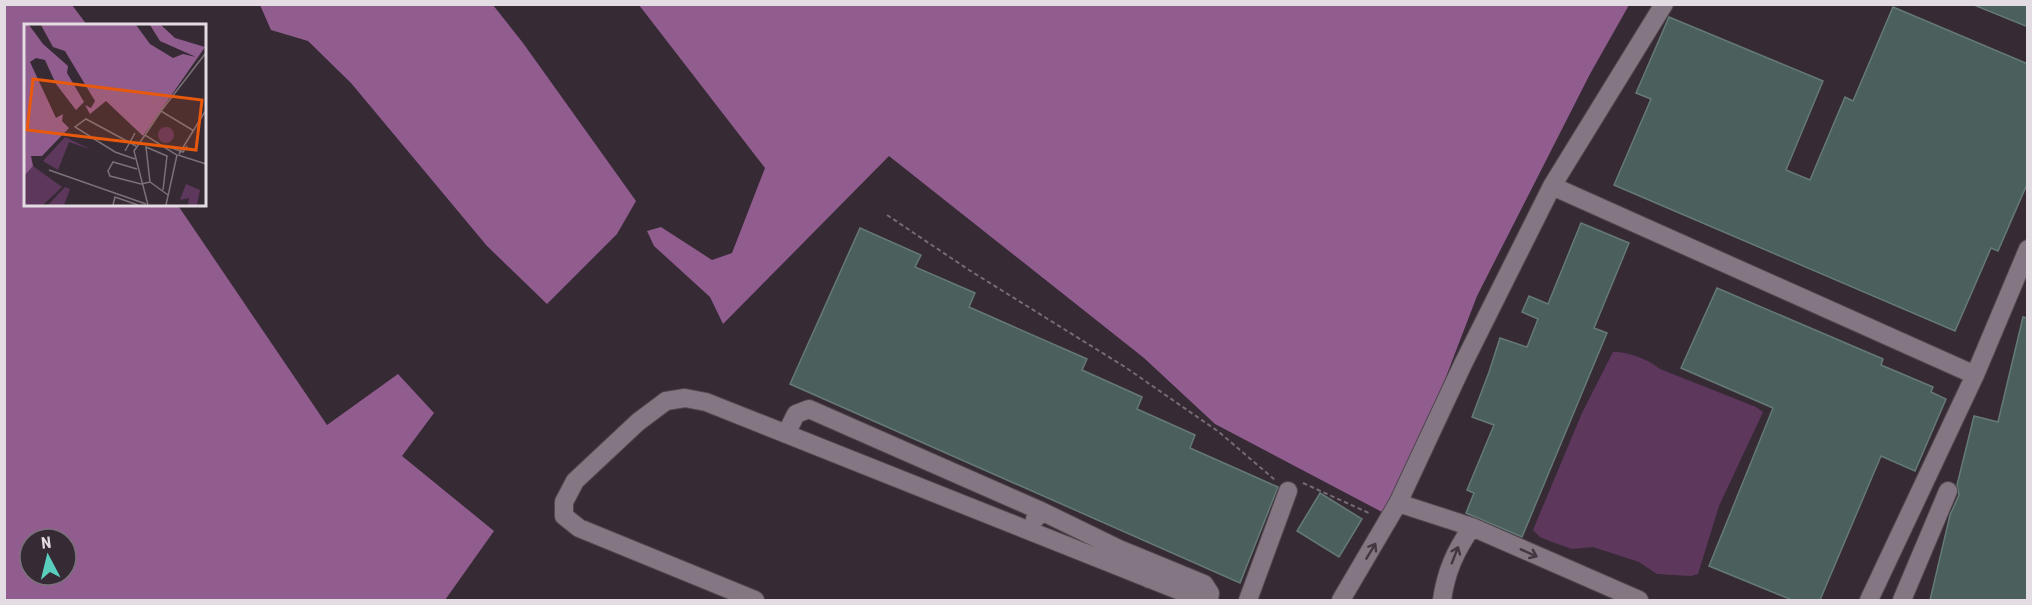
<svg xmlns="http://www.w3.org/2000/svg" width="2032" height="605" viewBox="0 0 2032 605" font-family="'Roboto Condensed',sans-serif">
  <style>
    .green { fill: #5e375d }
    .water { fill: #915d8f; fill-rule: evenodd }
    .building { fill: #4b605c; stroke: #657a76; stroke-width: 1.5 }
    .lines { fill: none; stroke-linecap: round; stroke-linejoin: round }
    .minor-casing { stroke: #504750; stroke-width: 20 }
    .path { stroke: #756b75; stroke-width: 2; stroke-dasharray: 4.5 3; stroke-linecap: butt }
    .minor { stroke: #847783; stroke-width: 18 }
    .oneway { stroke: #423641 }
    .inset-road { fill: none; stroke: #7b717b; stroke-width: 1.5 }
    .view { fill: #e8590c; fill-opacity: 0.15; stroke: #e8590c; stroke-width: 3 }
    .inset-edge { fill: none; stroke: #e3dce3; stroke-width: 3 }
  </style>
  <rect width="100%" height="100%" fill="#362a35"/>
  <path class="green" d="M1613,352C1627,351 1650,360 1660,369L1756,407L1763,412L1719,506L1698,574L1691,576L1657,574L1639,562L1593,547L1572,549L1552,542L1540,537L1533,530L1582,413Z"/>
  <path class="water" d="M4,5H72L87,25L26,26V204H177L327,425L398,374L434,413L402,456L494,531L445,600H5ZM30,539H66V575H30Z
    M260,5H493L523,43L636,201L617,234L547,304L487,246L351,83L308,41L271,30Z
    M639,5H1629L1590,74L1477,296L1416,455L1382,512L1215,424L1144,358L889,156L723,324L710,297L654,246L647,231L661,227L712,260L732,253L765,168Z"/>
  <path class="building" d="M1974,4H2028V27L1974,5Z
    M1893,7L2028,64V182L1998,251L1991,248L1955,331L1614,185L1651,99L1636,93L1669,17L1823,81L1786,170L1810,180L1845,97L1853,101Z
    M1581,223L1629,243L1594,328L1607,333L1522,537L1466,513L1474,493L1467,490L1494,425L1472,417L1489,372L1500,338L1527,347L1538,319L1522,312L1529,296L1548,304Z
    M860,228L921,255L915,267L975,293L969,307L1087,359L1082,370L1142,397L1137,409L1195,435L1190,448L1278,487L1240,583L790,384Z
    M1717,288L1883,359L1881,365L1933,387L1931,392L1946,399L1915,471L1881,456L1820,600H1792L1709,566L1773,408L1681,368Z
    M2023,317L2028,318V600H1930L1950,515L1959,495L1957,485L1974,416L1998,422Z
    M1320,493L1362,519L1339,557L1297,531Z"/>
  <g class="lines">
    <defs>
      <path id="minor" d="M1552,186L1664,4
        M786,434L796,414L809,409L1041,511
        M1398,503L1463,364L1552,186L1975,375
        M1035,519L1041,511L1119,549L1113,564
        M1119,549L1158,565
        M1149,579L1158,565L1204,584L1210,593L1209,600
        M755,600L579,528L564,516V502L575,481L638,422L666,401L685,398L706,402L1203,600
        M1248,600L1288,491
        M1341,600L1398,503L1472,527L1639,600
        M1442,600C1446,572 1455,551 1472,527
        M1869,600L1975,375L2028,249
        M1902,600L1948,491"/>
    </defs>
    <use href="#minor" class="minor-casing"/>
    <path class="path" d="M887,215L969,270L1125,367L1219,432L1275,480
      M1303,483L1371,514"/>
    <use href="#minor" class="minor"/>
  </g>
  <defs><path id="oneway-shaft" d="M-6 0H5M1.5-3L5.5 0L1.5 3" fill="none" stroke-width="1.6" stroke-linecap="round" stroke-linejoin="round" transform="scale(1.5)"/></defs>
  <g class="oneway">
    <use href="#oneway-shaft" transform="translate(1371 551) rotate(-59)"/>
    <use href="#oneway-shaft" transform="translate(1529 553) rotate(24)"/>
    <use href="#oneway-shaft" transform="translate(1455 555) rotate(-69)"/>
  </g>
  <g transform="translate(24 24)">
    <rect width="182" height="182" fill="#362a35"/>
    <path d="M134 111a8 8 0 1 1 16 0a8 8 0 1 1-16 0ZM41,113L68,126L45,118L34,146L19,137ZM9,142L38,163L19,181H0V152ZM162,160L176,166L173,181H164L165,174L156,176ZM41,163L46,165L40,181H24Z" fill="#5e375d"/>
    <path d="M0,1H5L19,20L44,42L43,49L60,78L52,86L32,60L21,36L12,34L6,38L32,94L39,90L38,97L45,104L18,132H7L9,142L0,152ZM17,1H112L126,20L149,34L159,30L172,33L136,17L126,1H137L151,14L181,23L119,112L82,77L66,90L61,81L67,84L71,77L41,27L29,23Z" fill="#915d8f"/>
    <path class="inset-road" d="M137,87L181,30M121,111L137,87L170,107M145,123L159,128L163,122M101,127L111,109M155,130L182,86M154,131L182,140M111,135L91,128L51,103L62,95L112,122M113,145L89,138L84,147L86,152L117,160L126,158L144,171M25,146L122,180M126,158L122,123L143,132L139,166M89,181L91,173L114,181M124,181L110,127L121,111L153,131L142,181"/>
    <path class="view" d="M9,55L178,76L172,126L3,106Z"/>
    <rect width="182" height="182" class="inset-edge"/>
  </g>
  <rect width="2032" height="605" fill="none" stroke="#e3dce3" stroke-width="12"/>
  <g transform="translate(48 557) rotate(353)"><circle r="28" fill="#362a35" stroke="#7b717b" stroke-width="1.5"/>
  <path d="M0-4.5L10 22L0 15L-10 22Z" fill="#5acebd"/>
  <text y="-9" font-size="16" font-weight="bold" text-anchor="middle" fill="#e3dce3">N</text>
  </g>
</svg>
